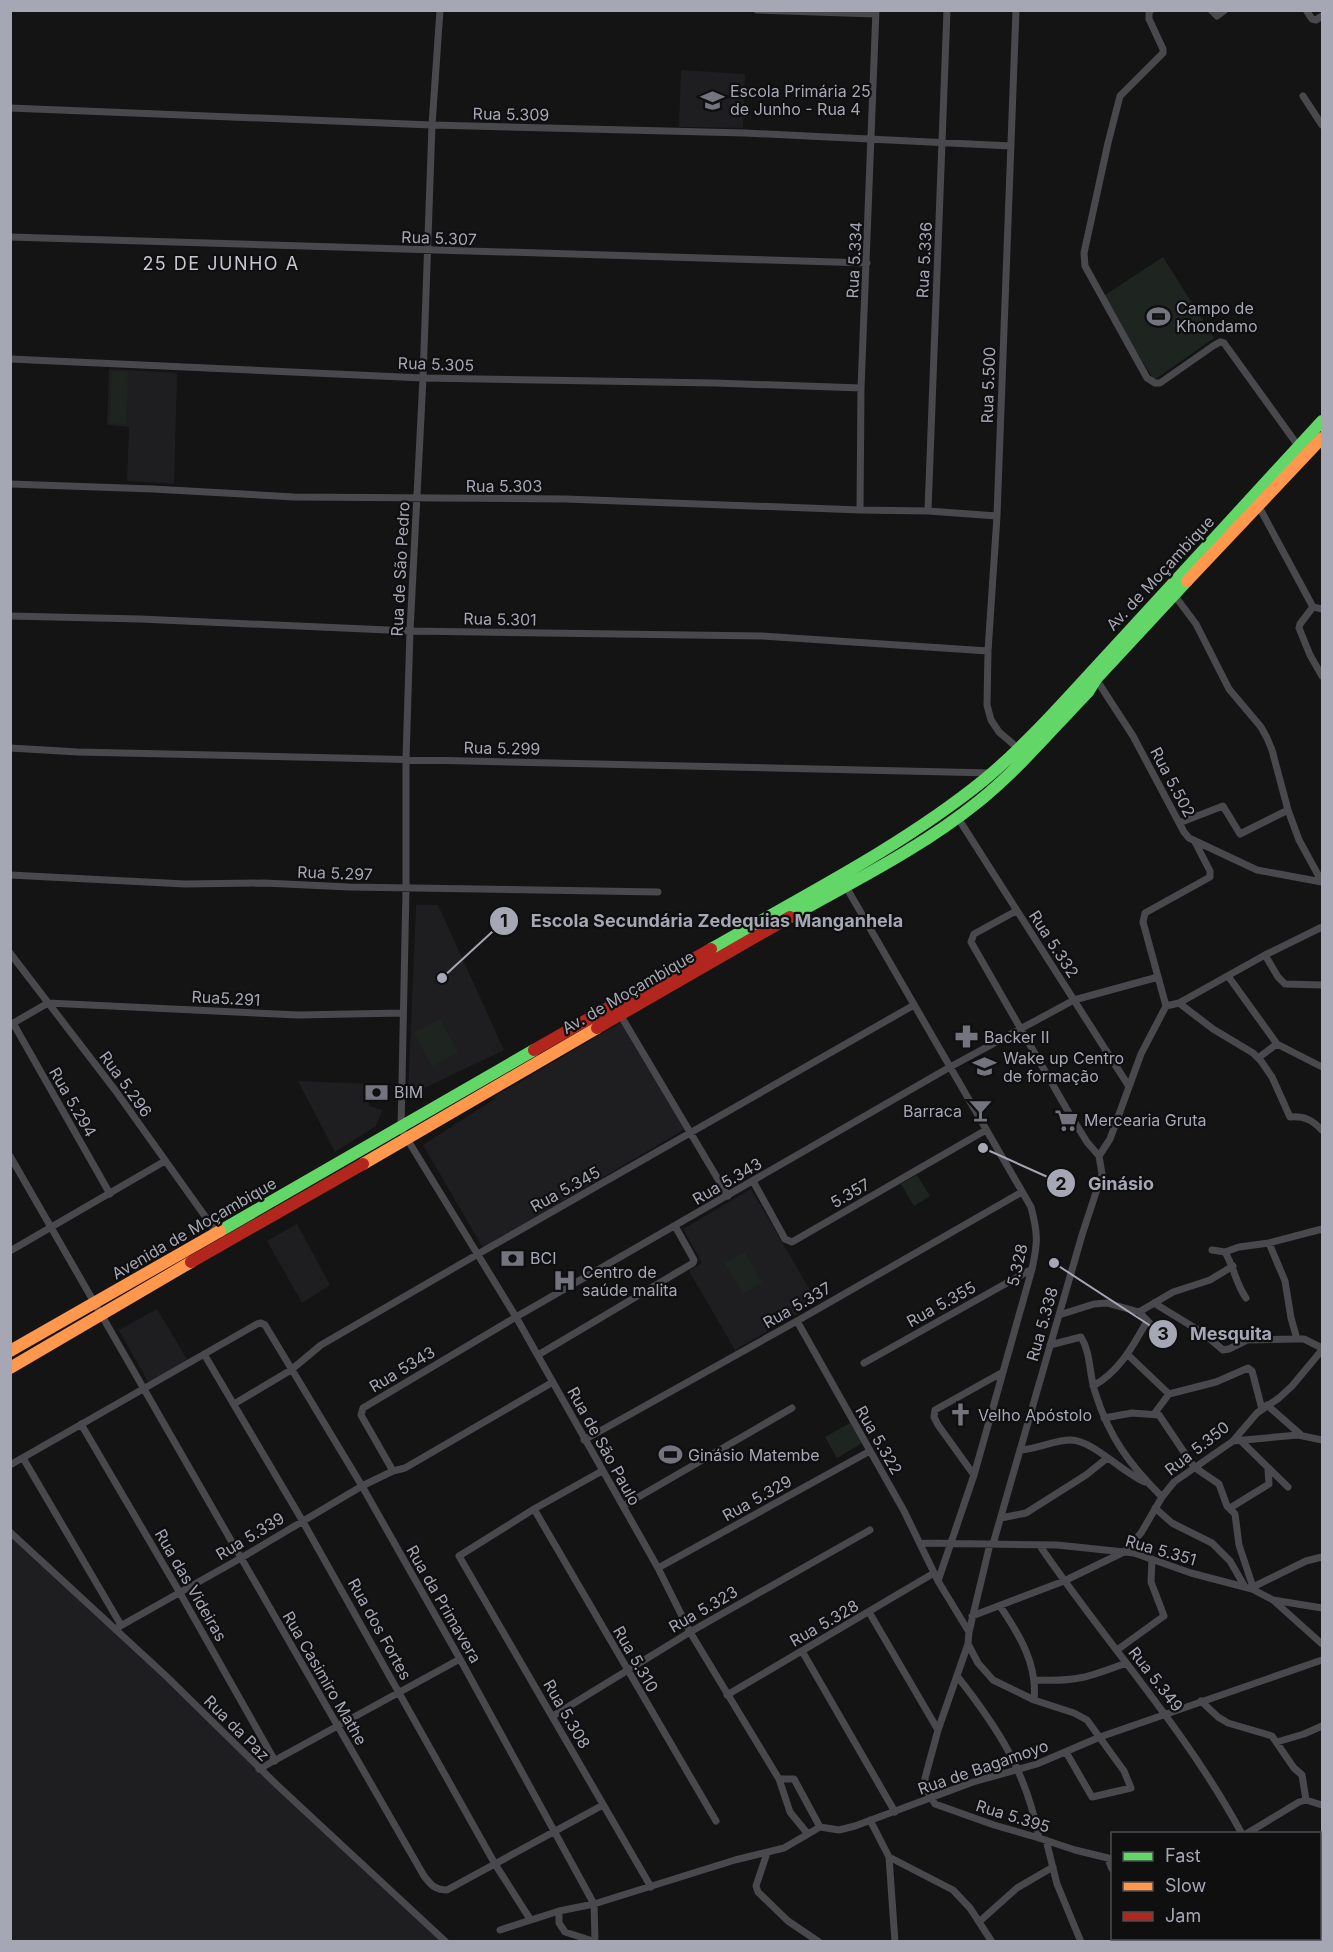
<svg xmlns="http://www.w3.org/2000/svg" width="1333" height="1952" viewBox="0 0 1333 1952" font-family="Inter,sans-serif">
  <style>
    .built { fill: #1e1e20 }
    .green { fill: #1e2521 }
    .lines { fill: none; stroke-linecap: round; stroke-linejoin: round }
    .street { stroke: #49494d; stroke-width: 7 }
    .fast { stroke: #63d668; stroke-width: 12 }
    .slow { stroke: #ff974d; stroke-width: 12 }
    .jam { stroke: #b3261e; stroke-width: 12 }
    .labels { text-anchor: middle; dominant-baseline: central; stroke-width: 4.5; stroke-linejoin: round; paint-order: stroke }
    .poi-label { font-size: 16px; fill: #a6a7b5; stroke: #0f0f10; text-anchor: start }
    .street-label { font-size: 16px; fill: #a6a7b5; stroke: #0f0f10 }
    .neighbourhood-label { font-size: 18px; letter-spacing: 1.5px; fill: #c7c7d1; stroke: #0f0f10 }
    .leader { fill: none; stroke: #a6a7b5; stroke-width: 2 }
    .callout-dot { fill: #a6a7b5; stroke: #0f0f10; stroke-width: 2 }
    .mark-label { font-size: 18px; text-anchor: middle; font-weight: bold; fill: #111 }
    .callout-label { font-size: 18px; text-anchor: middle; font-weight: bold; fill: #a6a7b5; stroke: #0f0f10; stroke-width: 4.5; stroke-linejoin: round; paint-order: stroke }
  </style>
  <rect width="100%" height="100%" fill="#141415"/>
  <path class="built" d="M681,70L745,74L743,128L679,127Z
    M109,369L177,373L174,484L127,481L129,427L107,425Z
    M416,905H438L504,1050L408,1096Z
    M622,1022L685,1129L483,1248L423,1145L496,1098H492Z
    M298,1081L367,1084L369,1106L382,1110L376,1126L335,1152Z
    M751,1189L817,1302L735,1350L689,1271L702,1263L683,1229Z
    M297,1224L330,1285L302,1303L267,1241Z
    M157,1309L188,1361L148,1382L119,1330Z
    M10,1528L156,1663L230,1739L449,1941H11Z"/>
  <path class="green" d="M1163,257L1214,338L1154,380L1102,297Z
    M112,371L128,372L126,424L110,423Z
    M440,1019L458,1052L432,1066L414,1033Z
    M917,1175L930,1196L914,1206L901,1184Z
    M745,1252L762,1283L743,1294L725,1263Z
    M850,1423L862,1443L837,1458L825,1437Z"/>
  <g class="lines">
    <path class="street" d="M440,10L432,125L423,378L410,631L406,759V889L401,1129L516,1317L658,1568L690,1632L779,1779L790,1812L807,1833
      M757,10L876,14
      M1016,10L997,516L988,651L987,705L991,720L999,732L1019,749
      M1151,10L1149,12V19L1163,49V53L1120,96L1108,143L1084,253L1085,266L1147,378L1155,383H1160L1213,346L1220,342L1224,343L1299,447
      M1211,10L1217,16L1225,10
      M1306,10L1312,19L1316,20L1322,16
      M1303,96L1322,125
      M10,108L432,125L745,133L1011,146
      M10,237L867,263
      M10,359L423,378L715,383L861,388
      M10,484L153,489L294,497L566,499L860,510L928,511L997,516
      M1258,505L1313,607L1322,609
      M860,510L861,388L876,10
      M928,511L947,10
      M1175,596L1196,624L1229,689L1261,727L1267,738L1272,750L1288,810L1299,840L1322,882
      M1313,607L1300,624L1299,628L1310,655L1322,676
      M10,616L140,619L410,631L762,636L988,651
      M1096,679L1133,736L1184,832L1189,838L1257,870L1322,882
      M10,748L78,752L992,773
      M958,818L1128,1085
      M1179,823L1223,806L1240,834L1288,810
      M10,875L185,884L264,883L349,887L658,892
      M845,885L1031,1207C1038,1234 1038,1242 1032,1269L974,1475L938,1581
      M1016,911L974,934L971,942L1069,1113L1087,1142L1099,1156
      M10,953L115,1090L217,1233
      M1265,955L1278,977L1285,984L1322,985
      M1228,976L1277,1044L1322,1067
      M1179,1003L1213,1029L1253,1053L1261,1061L1272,1077L1290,1117C1305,1116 1312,1120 1322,1130
      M1166,1006L1179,1003L1265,955L1322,927
      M621,1016L728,1196
      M13,1023L110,1194
      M10,1025L48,1003L298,1015L403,1013
      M1258,1058L1277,1044
      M10,1156L424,1876C431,1885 435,1890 447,1890L603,1805
      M753,1181L785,1239L792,1242L986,1130
      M1269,1243L1285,1281L1291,1318L1297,1339
      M1212,1250L1225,1252L1239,1247L1269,1243L1322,1229
      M10,1251L165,1161
      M1225,1252C1234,1267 1236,1284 1246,1298
      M1154,1303L1203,1333L1223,1350L1229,1349L1247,1340L1297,1339H1304L1322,1348
      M1139,1312L1173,1292L1210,1280L1233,1266
      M1059,1315L1094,1304L1107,1303L1139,1312L1159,1333
      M797,1321L904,1511L938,1581L969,1632L968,1644L938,1730
      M1050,1345L1081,1337C1091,1353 1089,1374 1095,1392C1109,1437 1129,1464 1162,1497
      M204,1354L302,1520L495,1864L530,1919
      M538,1355L693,1263L694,1260L675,1226
      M1128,1355L1169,1394
      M864,1363L1032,1269
      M1093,1386C1119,1372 1133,1346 1147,1321
      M234,1404L291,1370L321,1345L478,1254L914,1005
      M1267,1405L1300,1434
      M1154,1414L1169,1394L1216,1382L1248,1368L1252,1371L1262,1409
      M1104,1418L1132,1413L1159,1415L1194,1467L1219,1484L1227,1506L1235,1514L1239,1545L1253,1587L1252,1589
      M81,1424L180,1593L275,1761
      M584,1440L797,1321L1022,1192
      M1240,1440L1288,1487
      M1233,1441L1298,1435L1322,1440
      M1020,1450C1037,1449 1054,1440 1071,1440C1092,1440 1123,1473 1145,1482
      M23,1458L121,1625
      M10,1465L257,1324L261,1323L265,1325L362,1486L460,1659L594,1904L595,1941
      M393,1471L361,1415L363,1408L516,1317L950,1067L1074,1000L1158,977
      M602,1471L534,1509L459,1556L651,1887
      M974,1475L938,1425L934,1417L935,1410L1003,1372
      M623,1506L792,1408
      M1155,1508L1172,1523L1212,1543L1230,1561L1245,1587
      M1230,1508L1269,1484L1268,1469
      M534,1509L716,1821
      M1001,1518L1026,1513L1086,1475L1106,1459
      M10,1532L166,1676L277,1785L446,1942
      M920,1543L1057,1545L1134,1553L1191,1573L1252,1589L1273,1600L1322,1608
      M993,1544L1082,1235L1102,1174L1099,1156L1110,1139L1141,1054L1166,1006L1143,922L1145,913L1210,877V871L1195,842
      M1040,1546C1106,1643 1186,1730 1242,1834
      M658,1568L870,1451
      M1253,1587L1306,1561L1322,1557
      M1273,1600L1322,1644
      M1000,1606C1019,1634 1038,1665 1034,1700
      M869,1612L938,1730L925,1778L926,1789L935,1804L994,1825L1039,1838L1075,1850L1112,1859
      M972,1616L1064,1581L1124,1552L1141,1533L1162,1497L1174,1482L1233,1441L1257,1413L1279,1398L1292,1386L1322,1350
      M115,1629L241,1558L362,1486L393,1471L405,1468L553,1382
      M969,1632L990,1544
      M968,1644L978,1663L993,1680L1034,1700L1074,1713L1087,1720L1124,1771L1131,1788L1092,1797L1066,1752
      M1117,1650L1164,1616L1151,1582L1152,1559
      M802,1651L895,1812
      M957,1676C998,1728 1026,1771 1039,1838
      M1035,1680C1076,1682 1089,1677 1126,1663
      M727,1695L934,1573
      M1201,1701L1218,1717L1228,1723L1272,1736L1294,1768L1302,1775L1306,1800
      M553,1716L690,1632L870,1530
      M1277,1742L1304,1734L1322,1726
      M259,1769L460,1659
      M779,1779H794L820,1827
      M870,1820L889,1857L895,1942
      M1246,1834L1299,1802L1306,1800L1322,1805
      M1046,1840L1057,1884L1081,1942
      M767,1853L756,1886L758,1892L788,1921L819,1942
      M889,1857L953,1890L970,1908L992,1942
      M1108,1859L1112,1869
      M1320,1867H1322
      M1320,1909L1322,1907
      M559,1911V1923L565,1932L596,1942
      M980,1921L1017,1888L1053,1867
      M500,1930L559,1911L594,1904L735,1860L784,1848L820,1827L839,1830L855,1826L973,1782L1037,1764L1100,1737L1322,1660
      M1170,1938L1172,1942
      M1234,1938L1235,1942
      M1284,1938L1285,1942
      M1116,1942L1121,1938"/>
    <path class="fast" d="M790,917C854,881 921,848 978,802C1018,770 1052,729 1088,692L1096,679L1187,581
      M711,949C803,896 901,847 984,780C1032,740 1077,687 1120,641C1187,568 1255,494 1322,421
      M220,1231L534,1050"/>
    <path class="slow" d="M1187,581L1322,438
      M363,1164L597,1028
      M10,1351L220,1231
      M10,1368L191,1262"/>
    <path class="jam" d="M597,1028L790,917
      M534,1050L711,949
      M191,1262L363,1164"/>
  </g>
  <defs>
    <symbol id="school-bare" viewBox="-9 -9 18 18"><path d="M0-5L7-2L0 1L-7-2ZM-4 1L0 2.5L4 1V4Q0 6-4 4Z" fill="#73747d" stroke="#0f0f10" stroke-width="2.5" paint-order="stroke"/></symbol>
    <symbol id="stadium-bare" viewBox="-9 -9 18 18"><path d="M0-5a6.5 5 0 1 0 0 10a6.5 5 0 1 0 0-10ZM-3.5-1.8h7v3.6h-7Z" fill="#73747d" stroke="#0f0f10" stroke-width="2.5" paint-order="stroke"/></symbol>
    <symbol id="pharmacy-bare" viewBox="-9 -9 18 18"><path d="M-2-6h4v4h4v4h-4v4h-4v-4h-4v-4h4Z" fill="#73747d" stroke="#0f0f10" stroke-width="2.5" paint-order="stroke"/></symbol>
    <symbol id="bank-bare" viewBox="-9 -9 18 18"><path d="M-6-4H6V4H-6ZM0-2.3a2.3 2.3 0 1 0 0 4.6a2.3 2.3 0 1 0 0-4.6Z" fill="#73747d" stroke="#0f0f10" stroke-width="2.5" paint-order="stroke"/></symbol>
    <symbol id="bar-bare" viewBox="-9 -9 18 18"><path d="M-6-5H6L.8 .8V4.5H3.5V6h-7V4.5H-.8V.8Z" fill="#73747d" stroke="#0f0f10" stroke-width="2.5" paint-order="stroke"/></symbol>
    <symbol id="supermarket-bare" viewBox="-9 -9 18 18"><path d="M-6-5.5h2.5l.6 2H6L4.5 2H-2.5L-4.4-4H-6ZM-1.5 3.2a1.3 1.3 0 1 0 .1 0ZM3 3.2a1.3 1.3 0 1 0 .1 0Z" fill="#73747d" stroke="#0f0f10" stroke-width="2.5" paint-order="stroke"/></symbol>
    <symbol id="hospital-bare" viewBox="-9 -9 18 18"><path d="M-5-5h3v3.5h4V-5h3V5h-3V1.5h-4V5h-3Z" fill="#73747d" stroke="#0f0f10" stroke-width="2.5" paint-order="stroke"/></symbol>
    <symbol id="church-bare" viewBox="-9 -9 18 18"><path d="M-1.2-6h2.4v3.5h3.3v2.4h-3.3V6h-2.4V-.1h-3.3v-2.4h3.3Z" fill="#73747d" stroke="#0f0f10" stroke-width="2.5" paint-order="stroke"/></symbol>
  </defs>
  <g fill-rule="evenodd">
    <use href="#school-bare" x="696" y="84" width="33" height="33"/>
    <use href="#stadium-bare" x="1142" y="300" width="33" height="33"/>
    <use href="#pharmacy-bare" x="950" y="1020" width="33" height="33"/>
    <use href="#school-bare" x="968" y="1050" width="33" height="33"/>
    <use href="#bank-bare" x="360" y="1076" width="33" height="33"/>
    <use href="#bar-bare" x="964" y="1094" width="33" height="33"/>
    <use href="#supermarket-bare" x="1050" y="1104" width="33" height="33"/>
    <use href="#bank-bare" x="496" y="1242" width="33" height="33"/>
    <use href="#hospital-bare" x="548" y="1264" width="33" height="33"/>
    <use href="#church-bare" x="944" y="1398" width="33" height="33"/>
    <use href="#stadium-bare" x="654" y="1438" width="33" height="33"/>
  </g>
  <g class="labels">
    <g class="poi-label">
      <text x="730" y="91">Escola Primária 25<tspan x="730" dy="18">de Junho - Rua 4</tspan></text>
      <text x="1176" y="308">Campo de<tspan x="1176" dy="18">Khondamo</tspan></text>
      <text x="984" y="1037">Backer II</text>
      <text x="1003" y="1058">Wake up Centro<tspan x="1003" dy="18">de formação</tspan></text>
      <text x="394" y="1092">BIM</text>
      <text x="962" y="1111" text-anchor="end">Barraca</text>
      <text x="1084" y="1120">Mercearia Gruta</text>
      <text x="530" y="1258">BCI</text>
      <text x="582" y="1272">Centro de<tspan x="582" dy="18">saúde malita</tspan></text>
      <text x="978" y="1415">Velho Apóstolo</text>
      <text x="688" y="1455">Ginásio Matembe</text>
    </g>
    <g class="street-label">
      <text transform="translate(511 114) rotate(1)">Rua 5.309</text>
      <text transform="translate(439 238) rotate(2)">Rua 5.307</text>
      <text transform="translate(854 260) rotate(-87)">Rua 5.334</text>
      <text transform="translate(924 260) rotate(-87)">Rua 5.336</text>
      <text transform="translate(436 364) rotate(2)">Rua 5.305</text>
      <text transform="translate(988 385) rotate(-88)">Rua 5.500</text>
      <text x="504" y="486">Rua 5.303</text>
      <text transform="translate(400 569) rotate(-87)">Rua de São Pedro</text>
      <text transform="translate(1160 573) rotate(-47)">Av. de Moçambique</text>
      <text transform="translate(500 619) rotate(1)">Rua 5.301</text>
      <text transform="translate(502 748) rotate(1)">Rua 5.299</text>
      <text transform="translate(1173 782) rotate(62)">Rua 5.502</text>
      <text transform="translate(335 873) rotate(2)">Rua 5.297</text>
      <text transform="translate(1054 944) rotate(57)">Rua 5.332</text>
      <text transform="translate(628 992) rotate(-30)">Av. de Moçambique</text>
      <text transform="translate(226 998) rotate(3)">Rua5.291</text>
      <text transform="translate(126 1084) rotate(54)">Rua 5.296</text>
      <text transform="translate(73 1102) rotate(60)">Rua 5.294</text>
      <text transform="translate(727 1181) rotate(-30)">Rua 5.343</text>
      <text transform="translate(565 1189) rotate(-29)">Rua 5.345</text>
      <text transform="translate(850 1193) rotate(-30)">5.357</text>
      <text transform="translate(194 1228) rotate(-30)">Avenida de Moçambique</text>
      <text transform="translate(1017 1265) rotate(-77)">5.328</text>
      <text transform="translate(941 1304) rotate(-29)">Rua 5.355</text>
      <text transform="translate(797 1305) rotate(-30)">Rua 5.337</text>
      <text transform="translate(1042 1324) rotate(-74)">Rua 5.338</text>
      <text transform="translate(402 1369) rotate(-31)">Rua 5343</text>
      <text transform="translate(879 1440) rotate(60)">Rua 5.322</text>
      <text transform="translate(604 1446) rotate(61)">Rua de São Paulo</text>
      <text transform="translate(1197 1448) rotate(-38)">Rua 5.350</text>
      <text transform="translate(757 1498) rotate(-29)">Rua 5.329</text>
      <text transform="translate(250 1536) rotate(-31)">Rua 5.339</text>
      <text transform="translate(1161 1550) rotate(16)">Rua 5.351</text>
      <text transform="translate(191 1585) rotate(60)">Rua das Videiras</text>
      <text transform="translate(444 1604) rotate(60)">Rua da Primavera</text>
      <text transform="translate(703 1609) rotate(-30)">Rua 5.323</text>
      <text transform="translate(824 1623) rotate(-30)">Rua 5.328</text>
      <text transform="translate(380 1629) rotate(61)">Rua dos Fortes</text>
      <text transform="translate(636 1659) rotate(60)">Rua 5.310</text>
      <text transform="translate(325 1678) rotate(60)">Rua Casimiro Mathe</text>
      <text transform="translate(1156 1679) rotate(52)">Rua 5.349</text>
      <text transform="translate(567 1714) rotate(60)">Rua 5.308</text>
      <text transform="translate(237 1728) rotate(45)">Rua da Paz</text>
      <text transform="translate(983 1767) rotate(-19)">Rua de Bagamoyo</text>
      <text transform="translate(1013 1816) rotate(17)">Rua 5.395</text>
    </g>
    <g class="neighbourhood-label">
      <text x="221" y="263">25 DE JUNHO A</text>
    </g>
  </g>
  <path class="leader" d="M442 978L504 921M983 1148L1061 1183M1054 1263L1163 1334"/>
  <g class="callout-dot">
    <circle cx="442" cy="978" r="6"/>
    <circle cx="983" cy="1148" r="6"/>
    <circle cx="1054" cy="1263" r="6"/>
    <circle cx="504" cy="921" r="15"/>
    <circle cx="1061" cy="1183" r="15"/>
    <circle cx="1163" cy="1334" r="15"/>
  </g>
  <g class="mark-label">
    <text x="504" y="927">1</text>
    <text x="1061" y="1190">2</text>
    <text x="1163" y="1340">3</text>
  </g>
  <g class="callout-label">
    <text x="717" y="927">Escola Secundária Zedequias Manganhela</text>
    <text x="1121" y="1190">Ginásio</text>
    <text x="1231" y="1340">Mesquita</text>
  </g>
  <rect width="1333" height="1952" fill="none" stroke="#a6a7b5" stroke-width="24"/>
  <rect x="1111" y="1832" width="210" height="108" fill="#0f0f10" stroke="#4b4c52" stroke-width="1.5"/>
  <rect x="1123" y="1852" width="30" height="9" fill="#63d668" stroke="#4b4c52" stroke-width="1.5"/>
  <text x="1165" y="1862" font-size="18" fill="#a6a7b5">Fast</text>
  <rect x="1123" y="1882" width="30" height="9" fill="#ff974d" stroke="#4b4c52" stroke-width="1.5"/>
  <text x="1165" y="1892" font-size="18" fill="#a6a7b5">Slow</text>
  <rect x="1123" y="1912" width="30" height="9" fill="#b3261e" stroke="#4b4c52" stroke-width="1.5"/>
  <text x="1165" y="1922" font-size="18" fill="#a6a7b5">Jam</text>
</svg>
